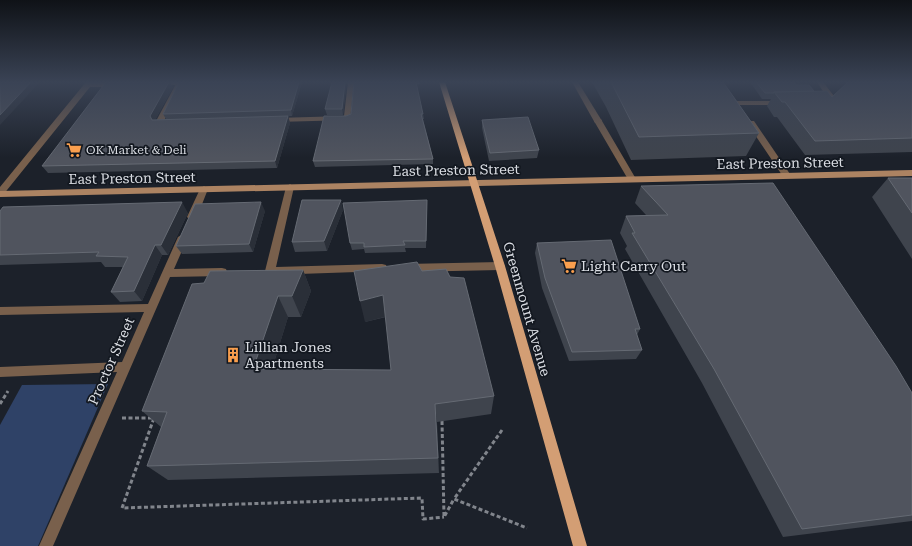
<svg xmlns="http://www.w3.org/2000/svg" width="912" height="546" viewBox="0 0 912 546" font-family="'Roboto Serif',serif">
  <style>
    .green { fill: #2f4267 }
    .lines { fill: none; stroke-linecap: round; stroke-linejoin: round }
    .path-far1 { stroke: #81858c; stroke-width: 2; stroke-dasharray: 2.5 1.5; stroke-linecap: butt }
    .path { stroke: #81858c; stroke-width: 3; stroke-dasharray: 4 2.5; stroke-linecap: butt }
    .service { fill: #79604c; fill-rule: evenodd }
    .pedestrian { fill: #79604c; fill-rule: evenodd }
    .minor { fill: #79604c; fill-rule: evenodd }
    .secondary { fill: #ac8362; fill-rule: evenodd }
    .primary { fill: #d39e74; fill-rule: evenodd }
    .wall { fill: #3f444d }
    .shaded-wall { fill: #2a2f38 }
    .building { fill: #50545e; stroke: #656a73 }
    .labels { text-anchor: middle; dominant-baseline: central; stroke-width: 3.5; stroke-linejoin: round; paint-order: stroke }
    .far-poi-label { font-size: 12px; fill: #dbdee4; stroke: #131820; text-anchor: start }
    .street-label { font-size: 14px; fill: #dbdee4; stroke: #131820 }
    .poi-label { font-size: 14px; fill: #dbdee4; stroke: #131820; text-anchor: start }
  </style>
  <rect width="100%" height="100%" fill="#1c212a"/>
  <path class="green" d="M108,384L38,546H0V425L22,385Z"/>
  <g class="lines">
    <path class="path-far1" d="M418,82L419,84"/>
    <path class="path" d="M0,404L8,391
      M122,418H154L122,508L422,498L423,519L444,517
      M442,421L444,517L454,499
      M502,430L454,499L527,528"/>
    <path class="service" d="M177,82H183L164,121H171L172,123L168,125H156L155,123Z
      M348,82H354L350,120L276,122L272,120L276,118L344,116Z
      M817,82H823L834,96L832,101L820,103V99L826,96Z
      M734,101H781L785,103L781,105H737L733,103Z
      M595,119H601L602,121L636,179L635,181H629L594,121Z
      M290,184L294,187L276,267L382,264L386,265L387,268L386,271L270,275L266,274L265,271L286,187Z
      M204,186L208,189L197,217L192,220L189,219L187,217L200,189Z
      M183,234L188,237L174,269L222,268L226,269L227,272L226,275L222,276L170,277L53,546H39L117,372L0,377V367L122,362L144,312L0,315V307L148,304L178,237Z
      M500,262L503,263L505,266L503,269L500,270L406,272L402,271L401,268L402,265L406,264Z"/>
    <path class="pedestrian" d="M572,82H578L602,121L601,123H595Z"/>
    <path class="minor" d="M86,82L117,83L120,85L117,87H90L3,195L0,196V187Z
      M160,82H194V83L191,85H157V83Z
      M748,121H754L790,174L791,176L790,178H784L747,123Z"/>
    <path class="secondary" d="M912,170V176L0,197V191Z"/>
    <path class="primary" d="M439,82H445L505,266L587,546H573L495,266Z"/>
  </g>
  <path class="wall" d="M302,82L292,116L193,119L288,116L290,123L277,168L48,173L42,166L173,87L155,120L166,119L163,114Z
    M345,82L346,87L343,115H327L325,109Z
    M592,82H723L759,133L746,156L631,160L606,107Z
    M750,82H794L796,85L832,97L912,82V152L805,155L777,117H774L767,106L771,99H762Z
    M351,114H423L424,119H423L433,159V164L315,167L313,161L346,116Z
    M482,120L539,150L537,158L489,161L482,128Z
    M888,178H912V259L872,197Z
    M641,186L912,393V521L783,537L702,383L625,249L627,246L620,233L626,216L646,215L635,203Z
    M427,200V207L426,248H405L406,252L365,253L364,249L352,250L350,243Z
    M343,210L327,251L295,252L292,242Z
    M0,211L188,213L168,255H162L142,301L120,302L111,292L123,267H105L101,262L0,265Z
    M265,211L253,252L182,254L176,246Z
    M537,243L640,329L637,335L642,350L636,359L569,361L542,288L535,253Z
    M303,270L311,291L301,317H288L272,369L391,370L386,317L365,322L422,271L494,396L491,414L437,422L439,473L168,480L147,466L161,427L142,411L204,283Z"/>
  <path class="shaded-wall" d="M31,82H40L0,125V115Z
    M169,82H170L173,87L154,122L150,116Z
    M299,82H302L292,116L291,110Z
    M345,82L346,87L343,115L342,109Z
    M288,116L290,123L277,168L275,161Z
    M341,200L343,210L327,251L324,241Z
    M182,202L188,213L168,255L161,245Z
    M261,202L265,211L253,252L249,244Z
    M155,245L162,255L142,301L134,291Z
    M303,270L311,291L301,317L292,296Z
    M383,295L388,316L365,322L360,301Z
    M278,296L288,317L266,388L253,369Z
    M435,404L437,422L439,473L438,458Z"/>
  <path class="building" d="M0,82H31L0,115Z
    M106,82H169L150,116L152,120L288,116L275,161L42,166Z
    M179,82H299L291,110L163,114Z
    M332,82H345L342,109H325Z
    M354,82H416L423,114H421L433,159L313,161L324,116H346L351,114Z
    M611,82H723L759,133L639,137Z
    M756,82H794L796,85H809L814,91L774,92V93H765Z
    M848,82H912V138L815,141L785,102H782L774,92L827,91L832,97Z
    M528,117L539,150L490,153L482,120Z
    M888,178H912V213Z
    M773,183L896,366L912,393V515L802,529L714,369L632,233H635L626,216L668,215L641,186Z
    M302,200H341L324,241L292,242Z
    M427,200L426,241H403L405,245L364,247V243H350L343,203Z
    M182,202L161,245H155L134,291L111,292L128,257L96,256L99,252L0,255V211L3,207Z
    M261,202L249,244L176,246L195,204Z
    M611,240L640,329H635L642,350L572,352L545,278L537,243Z
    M417,262L422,271L446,269L450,277L464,278L494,396L435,404L438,458L147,466L167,412L142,411L192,284L204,283L210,271L303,270L292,296H278L253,369L391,370L383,295L360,301L354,271Z"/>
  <linearGradient id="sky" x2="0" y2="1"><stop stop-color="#0f1217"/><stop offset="0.52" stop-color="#3a4355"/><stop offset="1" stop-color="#3a4355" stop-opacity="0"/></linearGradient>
  <rect width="912" height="158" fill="url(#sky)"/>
  <defs>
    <symbol id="supermarket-bare" viewBox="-9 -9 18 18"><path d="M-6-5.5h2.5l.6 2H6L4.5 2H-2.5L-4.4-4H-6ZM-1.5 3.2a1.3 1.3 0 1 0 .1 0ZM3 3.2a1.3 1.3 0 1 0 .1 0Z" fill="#fa9f4e" stroke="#131820" stroke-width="2.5" paint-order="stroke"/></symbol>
    <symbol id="building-bare" viewBox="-9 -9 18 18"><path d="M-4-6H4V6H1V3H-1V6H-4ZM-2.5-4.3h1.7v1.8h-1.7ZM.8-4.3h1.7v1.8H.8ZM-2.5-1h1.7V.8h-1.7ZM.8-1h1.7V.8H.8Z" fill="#fa9f4e" stroke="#131820" stroke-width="2.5" paint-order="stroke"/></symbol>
  </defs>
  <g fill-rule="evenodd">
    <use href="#supermarket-bare" x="63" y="139" width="22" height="22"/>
    <use href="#supermarket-bare" x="558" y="255" width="22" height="22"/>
    <use href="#building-bare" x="222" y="344" width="22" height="22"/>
  </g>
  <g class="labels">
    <g class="far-poi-label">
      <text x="86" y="150">OK Market &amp; Deli</text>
    </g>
    <g class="street-label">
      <text transform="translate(780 163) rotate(-1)">East Preston Street</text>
      <text transform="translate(456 170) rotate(-1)">East Preston Street</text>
      <text transform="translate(132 178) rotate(-1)">East Preston Street</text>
      <text transform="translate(527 309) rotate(74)">Greenmount Avenue</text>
      <text transform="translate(111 361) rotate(-66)">Proctor Street</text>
    </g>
    <g class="poi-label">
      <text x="581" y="266">Light Carry Out</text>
      <text x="245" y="347">Lillian Jones<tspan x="245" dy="16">Apartments</tspan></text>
    </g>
  </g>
</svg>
